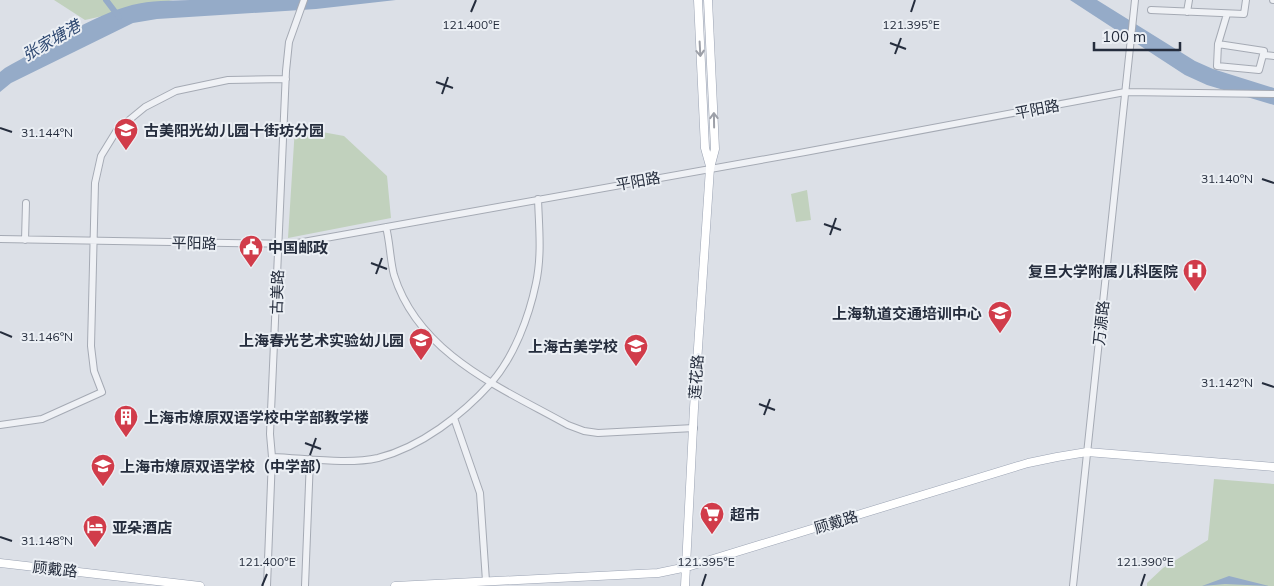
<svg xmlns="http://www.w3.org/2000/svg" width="1274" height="586" viewBox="0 0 1274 586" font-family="Mulish,'Noto Sans SC',sans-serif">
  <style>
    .green { fill: #c1d1bd }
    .water { fill: #95abc8 }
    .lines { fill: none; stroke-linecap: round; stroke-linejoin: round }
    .canal { stroke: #95abc8; stroke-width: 6 }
    .minor-casing { stroke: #a5aab4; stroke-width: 8 }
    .major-casing { stroke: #9ba3b3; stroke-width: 9 }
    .minor { stroke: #eff1f5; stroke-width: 6 }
    .major { stroke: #fff; stroke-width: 8 }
    .oneway { stroke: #9da0a8 }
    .ticks { fill: none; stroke: #252d3d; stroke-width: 2 }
    .labels { text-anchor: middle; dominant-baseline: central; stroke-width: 4; stroke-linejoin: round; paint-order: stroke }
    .street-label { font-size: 15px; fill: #252d3d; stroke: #ebeff4 }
    .poi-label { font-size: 15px; font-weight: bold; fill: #252d3d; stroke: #ebeff4; text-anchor: start }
    .water-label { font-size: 16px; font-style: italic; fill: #2f4972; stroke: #ebeff4 }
    .ticks-label { font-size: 12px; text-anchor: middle; fill: #252d3d; stroke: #ebeff4; stroke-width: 4; stroke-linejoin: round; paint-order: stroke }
  </style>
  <rect width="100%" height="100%" fill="#dce0e7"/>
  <path class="green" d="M54,0H173L85,20Z
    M295,127L344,136L387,176L391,218L288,238Z
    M807,190L811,220L796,222L791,194Z
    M1214,479L1274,484V586H1147V583L1163,568L1208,540Z"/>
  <path class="water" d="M190,0H396L316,9L157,19L133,23L11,83L0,92V72L5,68C42,48 93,15 132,5C151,0 171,1 190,0Z
    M1070,0H1097L1195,61L1213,69L1274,88V105L1207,85L1185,75Z
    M1229,576L1269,586L1225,584L1202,586Z"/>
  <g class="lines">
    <path class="canal" d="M106,0L119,17"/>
    <defs>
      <path id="minor" d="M1273,0H1274
        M1151,10L1244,14L1246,0
        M1187,12L1189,0
        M1218,44L1264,51L1259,70L1217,66Z
        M1218,44L1227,14
        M1265,55L1274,56
        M386,227C390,242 390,260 394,275C419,355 502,388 568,425L584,431L598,433L694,428
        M0,239L292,244L805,152L1125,92L1274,94
        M25,240L26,203
        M454,418L480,493L486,581
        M0,425L42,419L102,392L94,371L91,346L95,183L101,156L117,130L145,107L176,91L228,80L286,79
        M272,457C304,458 347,465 378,458C421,447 462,415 491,383C514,357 529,317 536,283C542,255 539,227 538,199
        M267,586L272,457L270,434L286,71L289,42L304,0
        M305,586L310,459
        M1073,586L1135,0"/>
      <path id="major" d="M698,0L705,148L710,166
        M0,563L200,586
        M395,586L658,573L687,567L1028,463L1057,457L1087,452L1274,467
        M685,586L694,408L710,168L715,149L708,0"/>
    </defs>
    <use href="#minor" class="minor-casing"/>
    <use href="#major" class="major-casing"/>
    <use href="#minor" class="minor"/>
    <use href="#major" class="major"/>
  </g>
  <defs><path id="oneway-shaft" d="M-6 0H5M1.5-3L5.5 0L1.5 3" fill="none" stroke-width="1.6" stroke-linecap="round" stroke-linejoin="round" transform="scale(1.25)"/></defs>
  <g class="oneway">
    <use href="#oneway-shaft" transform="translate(700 49) rotate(87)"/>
    <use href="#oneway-shaft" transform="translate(714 120) rotate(-91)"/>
  </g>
  <path class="ticks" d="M471,12L476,0M911,12L915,0M890,43L906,49M895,54L901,38M436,82L453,88M442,94L448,77M0,128L12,132M1262,179L1274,183M824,224L841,230M830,235L836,218M371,263L387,269M376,274L382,258M0,332L12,337M1262,383L1274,387M759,404L775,410M764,415L770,399M305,443L321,449M310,455L316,438M0,537L12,541M262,586L267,574M702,586L706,574M1141,586L1145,574"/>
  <defs>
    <symbol id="school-pin" viewBox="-11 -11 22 30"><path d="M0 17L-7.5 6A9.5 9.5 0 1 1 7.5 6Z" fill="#d13c4a" stroke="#ebeff4"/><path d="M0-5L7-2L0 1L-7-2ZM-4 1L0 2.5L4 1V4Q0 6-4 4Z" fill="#fff"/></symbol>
    <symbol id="civic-pin" viewBox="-11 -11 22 30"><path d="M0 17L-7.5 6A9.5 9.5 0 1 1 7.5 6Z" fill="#d13c4a" stroke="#ebeff4"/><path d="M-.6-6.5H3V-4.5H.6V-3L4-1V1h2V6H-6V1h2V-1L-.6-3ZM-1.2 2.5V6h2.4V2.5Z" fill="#fff"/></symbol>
    <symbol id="hospital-pin" viewBox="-11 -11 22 30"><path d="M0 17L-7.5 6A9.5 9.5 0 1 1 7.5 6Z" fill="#d13c4a" stroke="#ebeff4"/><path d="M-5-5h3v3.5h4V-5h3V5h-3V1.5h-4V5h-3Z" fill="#fff"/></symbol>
    <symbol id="building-pin" viewBox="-11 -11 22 30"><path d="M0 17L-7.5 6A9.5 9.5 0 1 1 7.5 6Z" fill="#d13c4a" stroke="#ebeff4"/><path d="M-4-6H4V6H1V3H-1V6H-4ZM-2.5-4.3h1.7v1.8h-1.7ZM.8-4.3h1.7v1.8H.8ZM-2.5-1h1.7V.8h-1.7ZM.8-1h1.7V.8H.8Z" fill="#fff"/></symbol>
    <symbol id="supermarket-pin" viewBox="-11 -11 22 30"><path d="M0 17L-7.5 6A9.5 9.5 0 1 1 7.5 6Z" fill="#d13c4a" stroke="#ebeff4"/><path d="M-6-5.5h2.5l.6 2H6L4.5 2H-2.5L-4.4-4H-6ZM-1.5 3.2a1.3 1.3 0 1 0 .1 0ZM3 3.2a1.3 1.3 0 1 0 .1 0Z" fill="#fff"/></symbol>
    <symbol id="hotel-pin" viewBox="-11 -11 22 30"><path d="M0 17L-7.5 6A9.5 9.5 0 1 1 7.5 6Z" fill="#d13c4a" stroke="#ebeff4"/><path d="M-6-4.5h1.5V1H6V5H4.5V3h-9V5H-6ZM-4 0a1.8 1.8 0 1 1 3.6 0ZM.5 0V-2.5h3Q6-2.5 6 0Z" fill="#fff"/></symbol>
  </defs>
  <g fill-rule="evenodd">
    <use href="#school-pin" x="112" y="116" width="28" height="38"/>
    <use href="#civic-pin" x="237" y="233" width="28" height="38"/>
    <use href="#hospital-pin" x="1181" y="257" width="28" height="38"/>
    <use href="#school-pin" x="986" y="299" width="28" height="38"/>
    <use href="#school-pin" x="407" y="326" width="28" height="38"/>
    <use href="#school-pin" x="622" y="332" width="28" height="38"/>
    <use href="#building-pin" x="112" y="403" width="28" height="38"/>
    <use href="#school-pin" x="89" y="452" width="28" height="38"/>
    <use href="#supermarket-pin" x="698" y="500" width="28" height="38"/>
    <use href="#hotel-pin" x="81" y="513" width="28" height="38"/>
  </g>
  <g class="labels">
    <g class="street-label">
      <text transform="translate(1037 109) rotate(-11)">平阳路</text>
      <text transform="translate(638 181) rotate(-10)">平阳路</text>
      <text transform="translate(194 243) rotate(1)">平阳路</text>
      <text transform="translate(277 292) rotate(-88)">古美路</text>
      <text transform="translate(1101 323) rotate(-84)">万源路</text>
      <text transform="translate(696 377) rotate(-86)">莲花路</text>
      <text transform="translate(836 522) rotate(-17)">顾戴路</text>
      <text transform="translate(55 569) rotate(6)">顾戴路</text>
    </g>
    <g class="poi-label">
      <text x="144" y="130">古美阳光幼儿园十街坊分园</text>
      <text x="268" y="247">中国邮政</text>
      <text x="1178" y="271" text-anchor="end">复旦大学附属儿科医院</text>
      <text x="982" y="313" text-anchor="end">上海轨道交通培训中心</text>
      <text x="404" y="340" text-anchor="end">上海春光艺术实验幼儿园</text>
      <text x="618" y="346" text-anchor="end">上海古美学校</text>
      <text x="144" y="417">上海市燎原双语学校中学部教学楼</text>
      <text x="120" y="466">上海市燎原双语学校（中学部）</text>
      <text x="730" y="514">超市</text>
      <text x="112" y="527">亚朵酒店</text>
    </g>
    <g class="water-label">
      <text transform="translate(51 40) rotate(-30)">张家塘港</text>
    </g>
  </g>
  <g class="ticks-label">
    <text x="471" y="29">121.400°E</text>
    <text x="911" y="29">121.395°E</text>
    <text x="47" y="137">31.144°N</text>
    <text x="1227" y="183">31.140°N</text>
    <text x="47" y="341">31.146°N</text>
    <text x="1227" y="387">31.142°N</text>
    <text x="47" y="545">31.148°N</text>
    <text x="267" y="566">121.400°E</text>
    <text x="706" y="566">121.395°E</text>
    <text x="1145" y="566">121.390°E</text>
  </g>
  <path d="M1094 42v8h86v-8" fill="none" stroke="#252d3d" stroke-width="2.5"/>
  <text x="1102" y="42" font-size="15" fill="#252d3d" stroke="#ebeff4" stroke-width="4" paint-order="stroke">100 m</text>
</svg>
